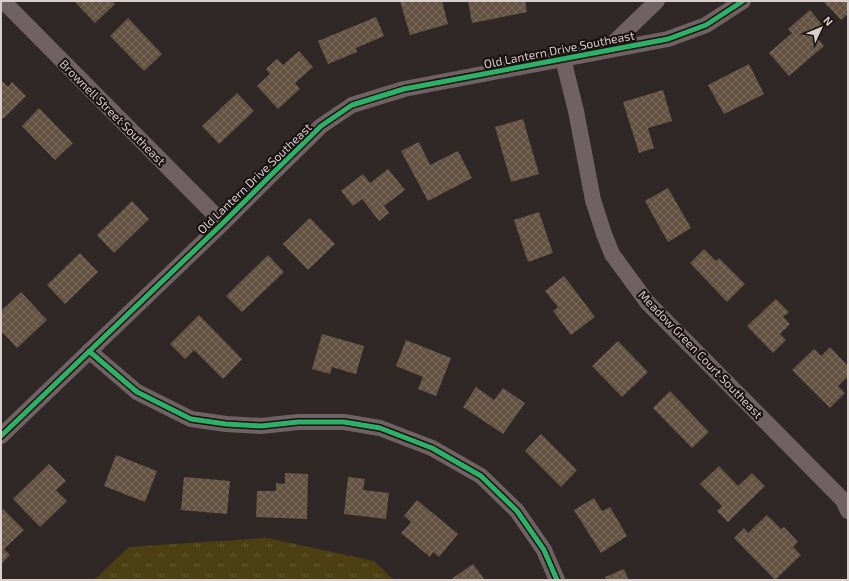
<svg xmlns="http://www.w3.org/2000/svg" width="849" height="581" viewBox="0 0 849 581" font-family="'Exo 2',sans-serif">
  <style>
    .grass { fill: url(#grass-tufts) }
    .building { fill: url(#building-cross-hatch) }
    .lines { fill: none; stroke-linecap: round; stroke-linejoin: round }
    .street { stroke: #706163; stroke-width: 16 }
    .cycleway-casing { stroke: #17110f; stroke-width: 8 }
    .cycleway { stroke: #2db169; stroke-width: 5 }
    .labels { text-anchor: middle; dominant-baseline: central; stroke-width: 4; stroke-linejoin: round; paint-order: stroke }
    .street-label { font-size: 12px; fill: #d9cfcc; stroke: #17110f }
  </style>
  <defs>
    <pattern id="grass-tufts" width="24" height="20" patternUnits="userSpaceOnUse"><rect width="24" height="20" fill="#4c4012"/><path d="M3 7l-1-3M5 7V3M7 7l1-3M15 17l-1-3M17 17v-4M19 17l1-3" fill="none" stroke="#655b33"/></pattern>
    <pattern id="building-cross-hatch" width="8" height="8" patternUnits="userSpaceOnUse"><rect width="8" height="8" fill="#645342"/><path d="M0 0l8 8M0 8l8-8" fill="none" stroke="#7a6b5c"/></pattern>
  </defs>
  <rect width="100%" height="100%" fill="#302826"/>
  <path class="grass" d="M267,538L374,561L394,580H94L129,547Z"/>
  <path class="building" d="M74,1H113L115,4L95,23Z
    M400,1H442L448,24L410,35Z
    M468,1H525L527,12L472,23Z
    M823,1H848V14L841,20Z
    M810,10L824,27L815,35L824,46L789,76L769,53L792,33L788,29Z
    M376,17L384,36L356,48L357,52L328,64L318,41Z
    M128,18L162,54L144,71L110,36Z
    M299,51L313,67L295,83L300,89L278,109L257,86L270,74L266,69L277,59L283,65Z
    M749,64L764,94L724,114L708,85Z
    M1,80L8,87L12,82L26,96L3,119L1,117Z
    M663,90L672,121L648,128L654,148L639,153L623,102Z
    M237,93L254,111L219,144L202,126Z
    M39,108L73,143L55,160L22,126Z
    M523,119L539,174L511,182L495,127Z
    M419,142L430,165L458,151L472,178L428,201L401,151Z
    M388,169L405,190L384,206L389,213L379,221L362,199L353,206L341,191L363,174L370,183Z
    M668,188L691,228L668,242L645,201Z
    M132,201L149,219L114,253L97,235Z
    M539,212L553,253L528,262L514,220Z
    M310,218L335,244L308,270L283,244Z
    M704,249L716,261L719,258L745,284L727,302L690,263Z
    M80,253L98,272L65,304L47,285Z
    M268,255L284,272L242,312L226,296Z
    M564,276L595,317L571,335L553,311L558,307L545,291Z
    M21,292L47,320L17,348L1,331V311Z
    M776,299L789,312L783,317L790,324L780,334L786,340L773,353L747,326Z
    M199,315L242,359L223,379L194,350L185,359L170,344Z
    M322,334L364,346L356,374L332,367L330,374L312,369Z
    M406,340L451,358L436,396L418,389L423,377L396,366Z
    M618,341L648,372L622,397L592,366Z
    M830,347L848,366V376L838,386L845,393L830,408L792,370L814,349L821,356Z
    M476,387L494,400L503,388L525,403L503,434L463,407Z
    M670,391L709,432L692,448L653,408Z
    M541,434L577,470L561,487L525,451Z
    M116,455L157,471L145,502L104,486Z
    M49,464L66,481L56,490L67,501L40,527L13,499Z
    M719,466L738,486L752,473L765,486L728,522L717,511L722,506L700,484Z
    M285,473L308,474L307,519L256,517L257,491H276V483L285,484Z
    M184,477L230,481L227,514L181,510Z
    M348,477L365,479L363,490L389,493L386,519L344,514Z
    M594,498L602,511L610,507L627,536L601,553L574,510Z
    M417,500L458,534L439,557L433,552L430,557L401,533L411,522L404,516Z
    M3,509L24,530L4,549L10,555L1,564V511Z
    M767,515L781,529L784,527L798,542L793,547L801,555L775,580L734,538L744,528L748,533Z
    M473,564L485,580H450Z
    M624,569L629,580H606L605,577Z"/>
  <g class="lines">
    <path class="street" d="M3,1L223,223
      M605,51L657,1
      M563,59L576,111L593,200L604,234L612,254L647,302L843,500L848,511
      M89,351L137,392L191,419L226,424L261,426L298,422H344L380,428L432,448L481,476L517,511L544,550L557,580
      M1,436L223,223L269,177L321,126L352,105L404,89L668,39L706,25L743,1"/>
    <defs>
      <path id="cycleway" d="M89,351L137,392L191,419L226,424L261,426L298,422H344L380,428L432,448L481,476L517,511L544,550L557,580
        M1,436L223,223L269,177L321,126L352,105L404,89L668,39L706,25L743,1"/>
    </defs>
    <use href="#cycleway" class="cycleway-casing"/>
    <use href="#cycleway" class="cycleway"/>
  </g>
  <g class="labels">
    <g class="street-label">
      <text transform="translate(559 49) rotate(-11)">Old Lantern Drive Southeast</text>
      <text transform="translate(113 112) rotate(45)">Brownell Street Southeast</text>
      <text transform="translate(254 178) rotate(-44)">Old Lantern Drive Southeast</text>
      <text transform="translate(701 354) rotate(46)">Meadow Green Court Southeast</text>
    </g>
  </g>
  <rect width="849" height="581" fill="none" stroke="#d9cfcc" stroke-width="4"/>
  <g transform="translate(821 28) rotate(46)" stroke="#17110f" stroke-width="3" paint-order="stroke">
  <path d="M0-3L7 15L0 10L-7 15Z" fill="#d9cfcc"/>
  <text y="-6" font-size="11" font-weight="bold" text-anchor="middle" fill="#d9cfcc">N</text>
  </g>
</svg>
